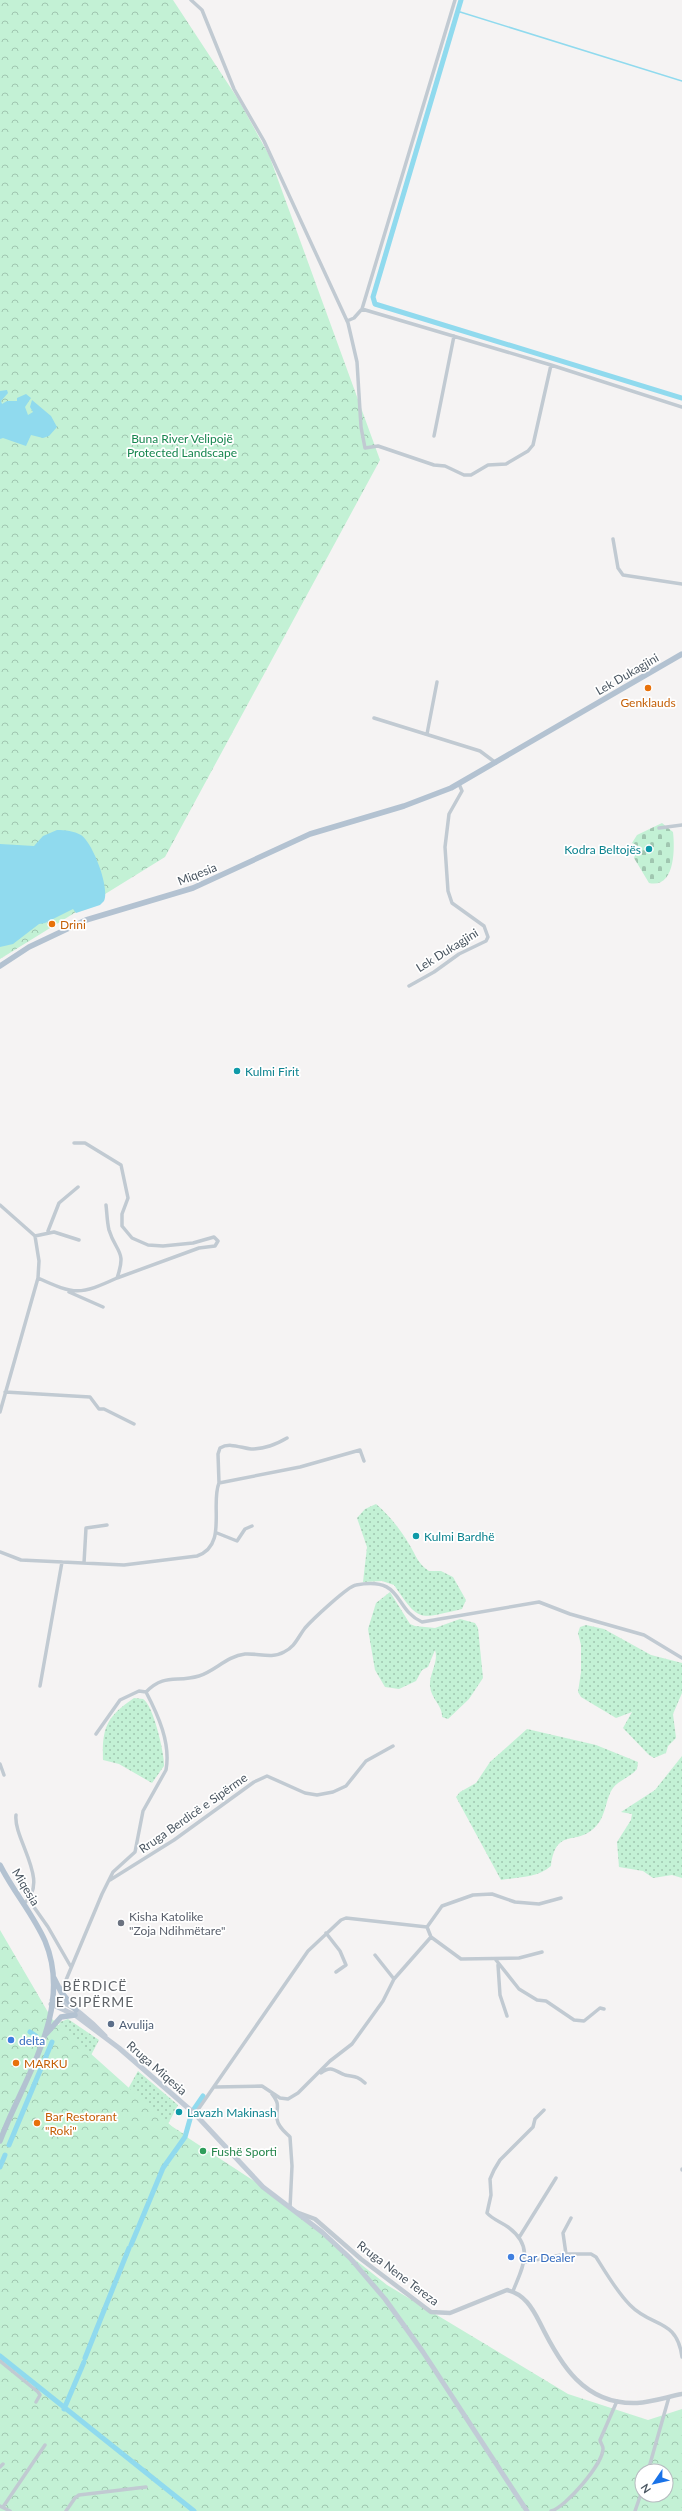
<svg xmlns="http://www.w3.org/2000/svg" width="682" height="2511" viewBox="0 0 682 2511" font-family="Lato,sans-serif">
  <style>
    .grass { fill: url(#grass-dots) }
    .cemetery { fill: url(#cemetery-stones) }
    .park { fill: url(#park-crowns); fill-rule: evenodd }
    .water { fill: #90daee }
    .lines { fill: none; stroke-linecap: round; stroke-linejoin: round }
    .stream { stroke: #90daee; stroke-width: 1.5 }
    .canal { stroke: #90daee; stroke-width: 5 }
    .minor { stroke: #c1cad2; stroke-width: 3.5 }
    .tertiary { stroke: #c1cad2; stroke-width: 4.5 }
    .secondary { stroke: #c1cbd6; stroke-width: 5 }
    .primary { stroke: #b3c2d1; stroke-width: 5.5 }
    .food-dot { fill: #e8710a; stroke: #fff; stroke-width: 1.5 }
    .culture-dot { fill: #0f9aa8; stroke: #fff; stroke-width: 1.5 }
    .worship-dot { fill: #6b7280; stroke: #fff; stroke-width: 1.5 }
    .service-dot { fill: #5c6f8a; stroke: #fff; stroke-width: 1.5 }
    .shop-dot { fill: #3f7fe0; stroke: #fff; stroke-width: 1.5 }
    .leisure-dot { fill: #2e9e5b; stroke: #fff; stroke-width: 1.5 }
    .labels { text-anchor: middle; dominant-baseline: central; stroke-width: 3.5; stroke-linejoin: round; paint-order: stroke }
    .park-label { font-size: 12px; fill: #17864f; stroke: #fff }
    .street-label { font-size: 12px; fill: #4a5661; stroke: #fff }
    .food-label { font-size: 12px; fill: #c56008; stroke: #fff; text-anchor: start }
    .culture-label { font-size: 12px; fill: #0d838f; stroke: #fff; text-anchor: start }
    .worship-label { font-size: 12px; fill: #5b616d; stroke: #fff; text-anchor: start }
    .service-label { font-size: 12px; fill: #4e5e75; stroke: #fff; text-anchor: start }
    .shop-label { font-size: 12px; fill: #366cbe; stroke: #fff; text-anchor: start }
    .leisure-label { font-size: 12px; fill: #27864d; stroke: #fff; text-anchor: start }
    .quarter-label { font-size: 14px; letter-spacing: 1px; fill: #5f6368; stroke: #fff }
  </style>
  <defs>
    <pattern id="grass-dots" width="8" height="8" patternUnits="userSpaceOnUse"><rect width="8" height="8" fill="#c3f1d5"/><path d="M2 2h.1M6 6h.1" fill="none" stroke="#a0c6b0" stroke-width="1.8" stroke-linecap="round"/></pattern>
    <pattern id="cemetery-stones" width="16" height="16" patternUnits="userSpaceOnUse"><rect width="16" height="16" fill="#c3f1d5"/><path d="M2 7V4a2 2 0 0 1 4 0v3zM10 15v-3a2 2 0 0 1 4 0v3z" fill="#a0c6b0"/></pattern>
    <pattern id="park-crowns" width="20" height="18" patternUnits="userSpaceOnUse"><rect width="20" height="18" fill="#c3f1d5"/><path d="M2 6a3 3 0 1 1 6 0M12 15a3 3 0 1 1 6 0" fill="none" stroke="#a0c6b0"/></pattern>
  </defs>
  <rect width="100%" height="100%" fill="#f5f3f3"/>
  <path class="grass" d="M376,1504C389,1515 400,1529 409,1544C416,1555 417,1563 429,1571H441L453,1577L466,1600L462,1609C418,1619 420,1623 394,1585L382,1581L363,1582L367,1547L357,1518L365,1509Z
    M390,1592L410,1624L415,1626L435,1628L460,1619L475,1623L478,1628L483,1678L469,1699L448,1719L442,1717C443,1706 431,1699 430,1686C429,1674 439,1662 435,1650L428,1667L422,1670L416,1681L399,1689L385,1687L375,1670L368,1629L376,1603Z
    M586,1625L604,1629L651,1655L682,1663V1693L673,1714L676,1738L668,1746L666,1753L654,1758L649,1755L623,1728L632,1712L616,1718L581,1697L578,1692L581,1672V1645L578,1633L580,1627Z
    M134,1698L143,1699C153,1704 165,1755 164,1766L152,1783L119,1764L103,1760C102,1728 106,1717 134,1698Z
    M527,1729L596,1745L638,1762L637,1769C631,1777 619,1780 613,1788C606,1797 606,1815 597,1825C578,1848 556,1825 551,1866C537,1878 518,1877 501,1880L456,1797L460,1792L476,1783L490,1762Z
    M682,1756V1878L672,1875L653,1878L643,1871L619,1867L617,1842L631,1820L632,1814L621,1812L655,1790Z
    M68,2019L99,2040L78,2080L119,2105L138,2071L178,2105L168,2124L184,2134L165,2164L107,2127L100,2140L34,2099L31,2104L22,2101L30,2078L33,2080L42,2058L48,2060L60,2022Z"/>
  <path class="cemetery" d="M662,823L673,832C675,849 675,889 649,883L634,858L638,846L632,843L637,835Z"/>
  <path class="park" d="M0,0H173L238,99L269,155L380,460L165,857L0,959Z
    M0,1930L52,2019L176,2130L265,2188L387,2285L568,2394L648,2420L682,2409V2511H0ZM642,2471H666V2495H642Z"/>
  <path class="water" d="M7,390L8,393L1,401L2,404L7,401H17V398L26,394L31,398L25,407L28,415L33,412L30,407L32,400L51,416L57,427L49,436L43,438L31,435L26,446L3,438L0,439V391Z
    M57,830C65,830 74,831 81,835C93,843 110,888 104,901L100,905L76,913L73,909L45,923L39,924L13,944L0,947V844L34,846L43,836Z"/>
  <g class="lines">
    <path class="stream" d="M457,11L682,81"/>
    <path class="canal" d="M461,0L373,297L375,304L682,398
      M30,2032L36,2036
      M9,2145L52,2042
      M0,2167L5,2155
      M131,2245L163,2168L185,2137L192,2112L203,2096
      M0,2356L194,2511
      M85,2358L129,2248
      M64,2409L84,2362"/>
    <path class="minor" d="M191,0L202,10L234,89L264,141L348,323L357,362L361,427L365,448L378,446L434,465L445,466L464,475H471L488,465L506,464L528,451L533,445L551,365
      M362,309L551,365L682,407
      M347,321L354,318L362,309L455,0
      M434,436L454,336
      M613,539L618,568L623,575L682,584
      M374,718L480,751L496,763
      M427,734L437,682
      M659,828L682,825
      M409,986L434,972L459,954L486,941L488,937L484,926L452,903L448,891L445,847L449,814L462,791L459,784
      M74,1143H85L121,1165L128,1198L122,1214V1226L132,1238L148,1245L163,1246L193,1243L214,1237L218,1241L215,1246L199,1248L117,1278
      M0,1205L35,1236L39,1261L38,1278L0,1412
      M48,1231L59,1203L78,1187
      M35,1236L54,1232L79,1240
      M38,1278C75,1295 80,1295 117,1278C127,1250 116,1253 109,1230C107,1222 107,1213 106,1205
      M69,1292L103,1307
      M5,1392L90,1397L99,1409H104L134,1424
      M219,1483L218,1454L220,1448C230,1442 241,1448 251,1449C265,1449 275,1445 287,1438
      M217,1533L237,1541L245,1529L252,1526
      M0,1552L21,1560L124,1565L197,1556C228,1546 210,1504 219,1483L300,1467L360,1450L364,1461
      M84,1563L86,1528L107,1525
      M40,1686L62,1562
      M146,1692C165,1673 176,1683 199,1676C215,1671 227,1656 245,1654C258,1653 272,1659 284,1652C295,1647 298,1637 305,1628C312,1620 348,1586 356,1585C404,1576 393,1609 422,1622L539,1602L570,1614L644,1635L682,1658
      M0,1764L4,1775
      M16,1815C13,1839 52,1883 23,1904
      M110,1880L174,1840L254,1782L267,1776L305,1793L317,1795L333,1792L346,1786L366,1761L393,1746
      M29,1900L48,1927L71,1967
      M427,1927L442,1906L473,1895L492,1894L515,1902L539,1904L561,1898
      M326,1933L340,1951L346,1965L336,1972
      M375,1955L394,1979
      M496,1960L519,1989L537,2000L546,2001L574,2020L584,2021L600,2008L604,2009
      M498,1965L500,1995L507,2016
      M61,1992L102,1894L113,1872L135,1852L143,1811L166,1770C171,1743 158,1715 146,1692L139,1691L120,1700L96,1734
      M321,2073C331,2065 335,2071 345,2075C353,2077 357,2075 365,2083
      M215,2087L262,2086L280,2098L288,2099L298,2093L330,2061L352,2044L383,2001L394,1979L431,1937
      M272,2094C281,2106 276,2106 277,2119C278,2127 285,2132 290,2137L292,2166L290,2208
      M195,2114L308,1951L341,1920L346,1918L427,1927L431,1937L461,1959L519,1958L542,1952
      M682,2169V2170
      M520,2236L556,2178
      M566,2254H591L596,2257C606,2273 617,2292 630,2305C652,2328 677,2318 682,2357
      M525,2262L566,2254L563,2233L571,2218
      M513,2291C523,2266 535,2247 508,2227C501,2222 492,2219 487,2213L491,2195L490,2179L494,2170L500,2160L533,2127L535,2119L544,2110
      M0,2361L38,2392L40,2395L36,2402
      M0,2467L3,2464
      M648,2471L669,2397
      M0,2506L10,2511
      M3,2507L45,2445
      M66,2511L75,2498L79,2495L146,2487
      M551,2511C565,2508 604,2463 603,2448C603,2446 600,2442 600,2440L617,2401
      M635,2511L642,2491"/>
    <path class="tertiary" d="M296,2212L315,2219L361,2259L431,2312L450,2313L507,2290C524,2294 532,2307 540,2323C560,2364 584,2405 637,2403C652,2402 667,2397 682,2394"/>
    <path class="secondary" d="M52,2000C67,1998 95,2025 105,2036
      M51,2004L75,2015L119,2048L195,2114L263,2187L322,2232L350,2258L385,2299L423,2352L527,2511"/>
    <path class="primary" d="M0,966L29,947L86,920L193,888L310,834L404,806L451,788L682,654
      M0,1865C13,1891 33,1914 45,1941C74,2010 23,2079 0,2141
      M54,1978L61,1992L76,2010
      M46,2034L61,2017L75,2015"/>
  </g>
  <g class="food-dot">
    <circle cx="648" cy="688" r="4"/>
    <circle cx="52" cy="924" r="4"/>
    <circle cx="16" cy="2063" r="4"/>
    <circle cx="37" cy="2123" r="4"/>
  </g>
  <g class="culture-dot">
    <circle cx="649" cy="849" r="4"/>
    <circle cx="237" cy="1071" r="4"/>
    <circle cx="416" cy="1536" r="4"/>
    <circle cx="179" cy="2112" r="4"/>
  </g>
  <circle class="worship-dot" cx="121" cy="1923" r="4"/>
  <circle class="service-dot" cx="111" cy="2024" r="4"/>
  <g class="shop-dot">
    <circle cx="11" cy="2040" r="4"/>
    <circle cx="511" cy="2257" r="4"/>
  </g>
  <circle class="leisure-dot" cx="203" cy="2151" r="4"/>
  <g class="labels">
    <g class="park-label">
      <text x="182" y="438">Buna River Velipojë<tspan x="182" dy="14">Protected Landscape</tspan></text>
    </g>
    <g class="street-label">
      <text transform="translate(627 674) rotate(-30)">Lek Dukagjini</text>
      <text transform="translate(197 874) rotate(-22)">Miqesia</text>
      <text transform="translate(447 950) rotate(-32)">Lek Dukagjini</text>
      <text transform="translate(193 1813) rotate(-35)">Rruga Berdicë e Sipërme</text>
      <text transform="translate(26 1887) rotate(59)">Miqesia</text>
      <text transform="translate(157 2068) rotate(41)">Rruga Miqesia</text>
      <text transform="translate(398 2273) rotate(37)">Rruga Nene Tereza</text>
    </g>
    <g class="food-label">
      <text x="648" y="702" text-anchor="middle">Genklauds</text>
      <text x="60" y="924">Drini</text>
      <text x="24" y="2063">MARKU</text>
      <text x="45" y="2116">Bar Restorant<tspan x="45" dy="14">"Roki"</tspan></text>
    </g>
    <g class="culture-label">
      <text x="641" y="849" text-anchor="end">Kodra Beltojës</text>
      <text x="245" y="1071">Kulmi Firit</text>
      <text x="424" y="1536">Kulmi Bardhë</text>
      <text x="187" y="2112">Lavazh Makinash</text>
    </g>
    <g class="worship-label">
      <text x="129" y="1916">Kisha Katolike<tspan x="129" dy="14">"Zoja Ndihmëtare"</tspan></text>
    </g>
    <g class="service-label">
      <text x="119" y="2024">Avulija</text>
    </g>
    <g class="shop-label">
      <text x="19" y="2040">delta</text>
      <text x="519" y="2257">Car Dealer</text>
    </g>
    <g class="leisure-label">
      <text x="211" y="2151">Fushë Sporti</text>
    </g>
    <g class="quarter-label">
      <text x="95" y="1985">BËRDICË<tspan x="95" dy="16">E SIPËRME</tspan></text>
    </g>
  </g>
  <g transform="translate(654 2483) rotate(236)"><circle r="19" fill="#ffffff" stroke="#b7bbc0"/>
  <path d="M0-3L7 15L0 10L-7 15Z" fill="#1a73e8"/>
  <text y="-6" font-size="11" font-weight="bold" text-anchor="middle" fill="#4a5661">N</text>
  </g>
</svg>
